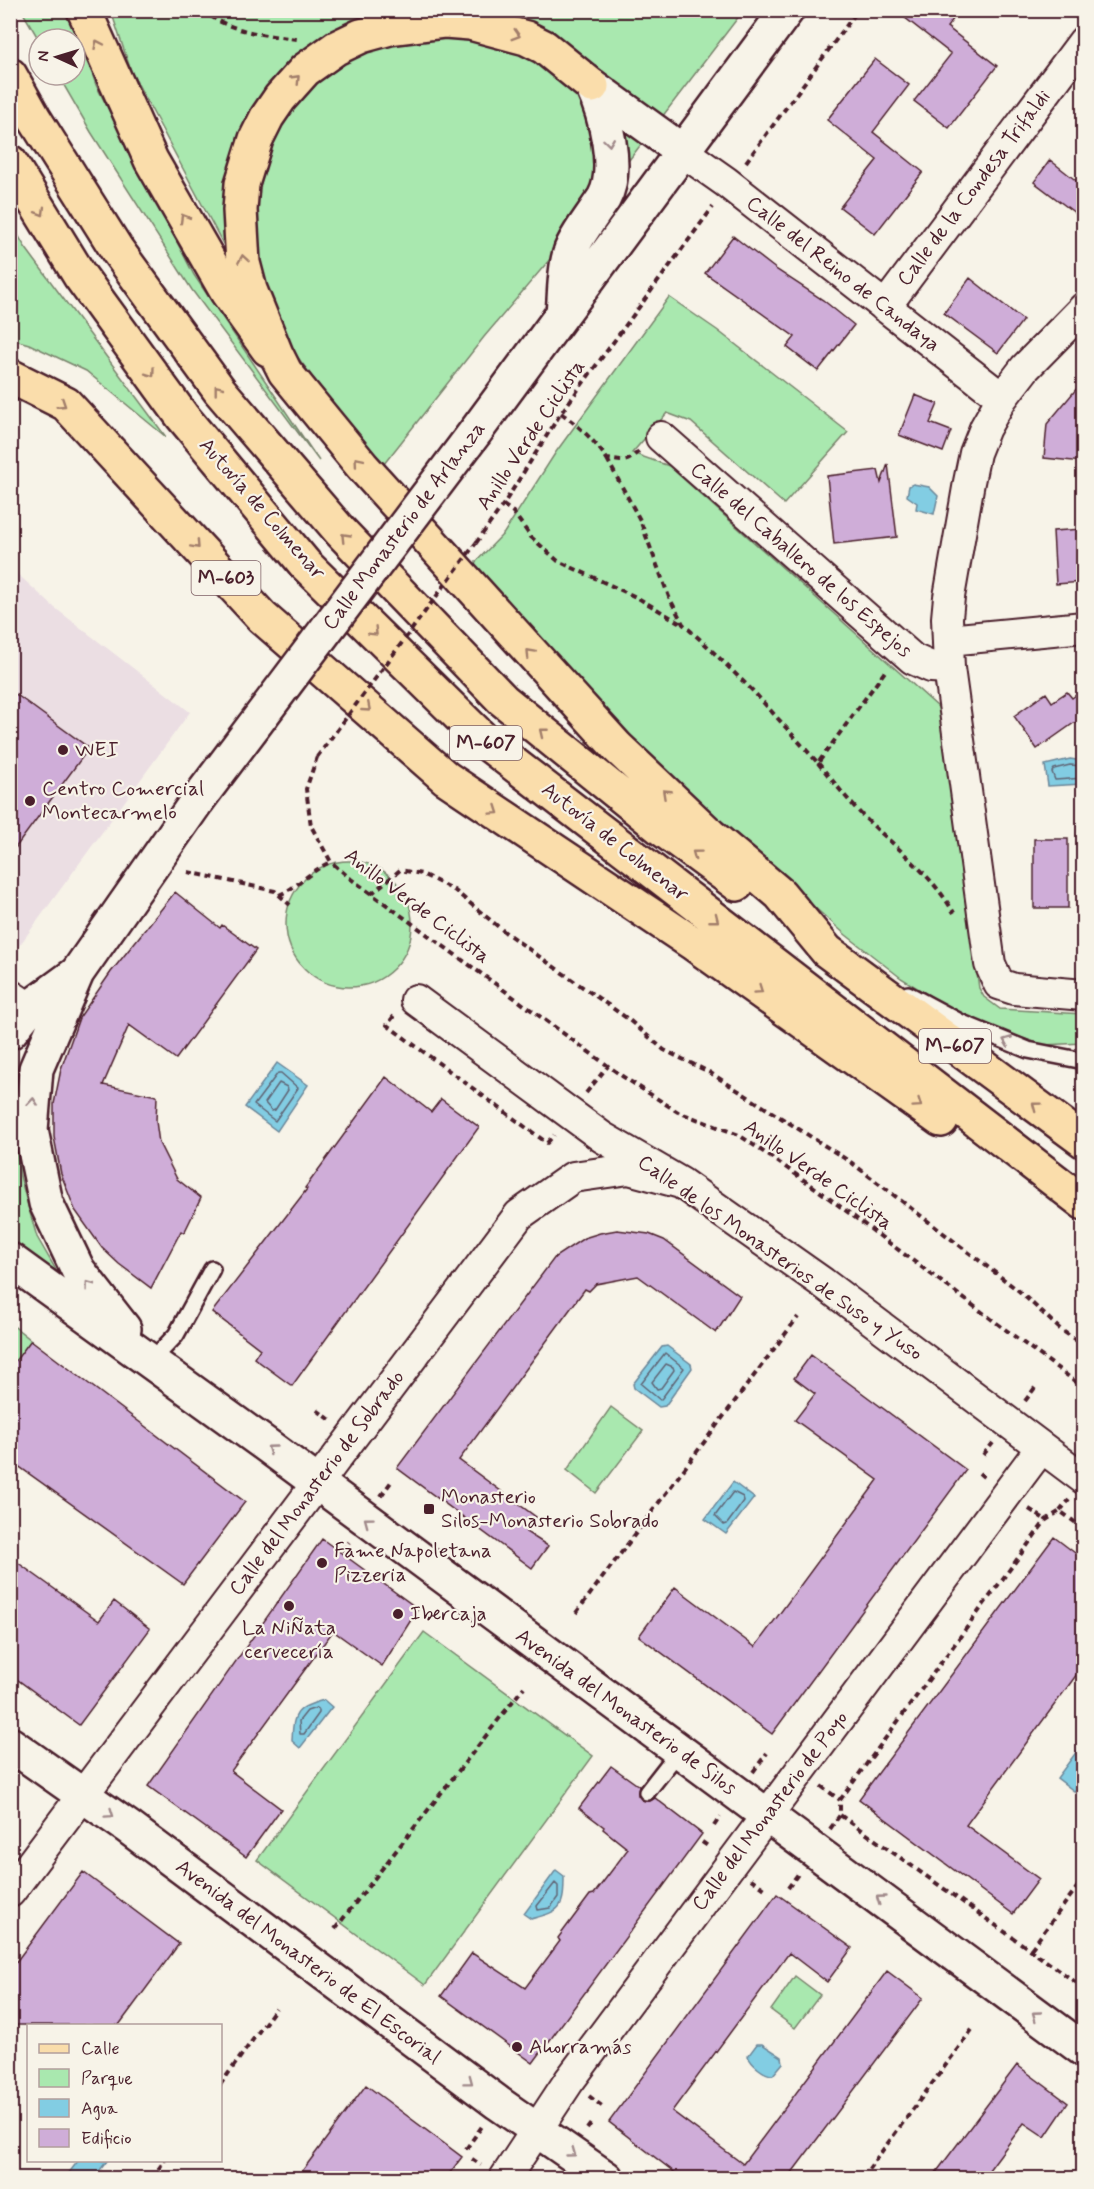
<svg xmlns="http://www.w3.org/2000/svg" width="1094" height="2189" viewBox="0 0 1094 2189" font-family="Mynerve,sans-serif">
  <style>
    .built { fill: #ebdee3 }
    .green { fill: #a9e8af; stroke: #7a846d; stroke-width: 1.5 }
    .water { fill: #82cde3; stroke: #6c8799; stroke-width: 1.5 }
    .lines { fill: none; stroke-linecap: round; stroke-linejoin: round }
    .shore { stroke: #606575; stroke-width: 1.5 }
    .building { fill: #cfadd8; stroke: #4a1f2b; stroke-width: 1.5 }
    .lane-casing { stroke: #4a1f2b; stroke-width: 20 }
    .street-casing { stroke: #4a1f2b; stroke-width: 34 }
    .secondary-casing { stroke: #4a1f2b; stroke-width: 38 }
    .primary-casing { stroke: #4a1f2b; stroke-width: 38 }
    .highway-casing { stroke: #4a1f2b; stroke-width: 38 }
    .path { stroke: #4a1f2b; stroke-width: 4; stroke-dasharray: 6 4.5; stroke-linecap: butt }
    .lane { stroke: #f7f3e8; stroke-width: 15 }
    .street { stroke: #f7f3e8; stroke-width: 30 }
    .secondary { stroke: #f7f3e8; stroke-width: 33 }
    .primary { stroke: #faddab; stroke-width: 33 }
    .highway { stroke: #faddab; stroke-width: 33 }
    .secondary-bridge-casing { stroke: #4a1f2b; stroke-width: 38; stroke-linecap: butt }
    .path-bridge { stroke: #4a1f2b; stroke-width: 4; stroke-dasharray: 6 4.5; stroke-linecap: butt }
    .secondary-bridge { stroke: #f7f3e8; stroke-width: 33 }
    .oneway { stroke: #a27e6b }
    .oneway2 { stroke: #a0898a }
    .poi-dot { fill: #4a1f2b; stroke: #f7f3e8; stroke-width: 2 }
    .labels { text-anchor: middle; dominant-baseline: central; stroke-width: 4.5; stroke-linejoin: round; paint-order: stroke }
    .shield { fill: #f7f3e8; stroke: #7e5f64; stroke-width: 1.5 }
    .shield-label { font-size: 20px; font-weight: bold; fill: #4a1f2b }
    .street-label { font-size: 21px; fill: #4a1f2b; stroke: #f7f3e8 }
    .poi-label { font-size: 21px; fill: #4a1f2b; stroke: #f7f3e8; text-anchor: start }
  </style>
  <rect width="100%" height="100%" fill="#f7f3e8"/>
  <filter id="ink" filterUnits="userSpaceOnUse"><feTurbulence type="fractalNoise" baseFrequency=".0167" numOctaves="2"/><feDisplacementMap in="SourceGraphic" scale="12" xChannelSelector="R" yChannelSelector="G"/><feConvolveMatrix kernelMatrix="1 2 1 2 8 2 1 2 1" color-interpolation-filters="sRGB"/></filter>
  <g filter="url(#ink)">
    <path class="built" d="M11,568L55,608L190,712L11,957Z"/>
    <path class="green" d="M22,11H71L96,85L194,275L319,461L192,290L91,132L58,75H75V39L39,40Z
      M111,11H743L584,219L484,337L380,469L246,287L131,71Z
      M10,221L25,247L166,437L86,371L29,344L11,339Z
      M669,297L717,330L848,432L784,504L691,422L667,413L632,453L669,466L938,707L941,715L979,988L984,997L1000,1009L1083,1014V1043L1043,1045L991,1027L943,1004L901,978L846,935L715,820L607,716L470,568L504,533L556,452Z
      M286 924a63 63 0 1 1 126 0a63 63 0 1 1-126 0Z
      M11,1139L17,1144L20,1176L28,1206L37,1237L56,1270V1276L11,1249Z
      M11,1324L31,1340L11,1368Z
      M611,1407L643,1431L596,1493L567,1470Z
      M424,1632L593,1756L425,1985L257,1860Z
      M795,1976L820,1995L795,2028L771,2010Z"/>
    <path class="water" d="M913,484L929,487L938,496L934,514L916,509L917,503L907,496L909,486Z
      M1070,759L1083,761V784L1048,786L1045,765Z
      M277,1063L308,1085L277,1131L245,1107Z
      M667,1346L691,1364L692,1368L665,1406L659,1407L634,1388L633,1384L662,1347Z
      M733,1482L754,1498L726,1534L705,1519Z
      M324,1700L332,1707L300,1748L292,1741C293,1712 296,1708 324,1700Z
      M1083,1743V1798L1057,1778Z
      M556,1870L564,1876C564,1908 562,1911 531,1919L524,1914Z
      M757,2044H762L782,2057L783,2063L773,2075C764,2075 751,2064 748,2056Z
      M78,2161V2160L107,2161L94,2178H65Z"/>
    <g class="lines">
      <path class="shore" d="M1084,766L1070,765L1054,769L1052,772L1055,780L1084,778
        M278,1073H281L298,1088L275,1121L254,1105Z
        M279,1083L287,1087L288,1090L275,1110L272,1111L265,1103Z
        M665,1353L684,1368L662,1398L660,1400L641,1384Z
        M666,1364L673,1367L674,1370L661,1388L657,1389L652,1382Z
        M733,1492L743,1497L744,1501L727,1524L724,1525L715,1516Z
        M316,1708L319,1710V1713L304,1734H300L299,1721L307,1711Z
        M555,1883L558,1886V1897L550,1908L538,1910L537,1906Z"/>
    </g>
    <path class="building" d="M895,10H960L947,27L997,66L949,128L914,101L951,54Z
      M875,59L909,85L873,132L923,172L875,234L840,207L877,160L827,120Z
      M1050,160L1083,186V201L1075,213L1034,182Z
      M733,236L777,270L823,300L854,325L818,371L787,347L795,337L705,273Z
      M970,278L1023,320L998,353L944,313Z
      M1083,381V462L1044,458L1047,424Z
      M915,395L938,404L930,423L951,431L943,452L899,435Z
      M888,464L897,537L834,544L827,476L878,470L881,483Z
      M1083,529V582L1056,584L1053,531Z
      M10,690L89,748L10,855Z
      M1083,690V723H1074L1037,749L1014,716L1046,693L1052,702L1067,692L1072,698Z
      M1034,839H1068V908H1034Z
      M175,892L220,928L222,925L256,950L176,1059L129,1025L103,1085L157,1096L156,1121L159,1143L177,1179L201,1198L184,1233L181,1231L151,1288L119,1264L102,1248L75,1210L61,1174L54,1137V1104L61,1069L79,1018L111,972Z
      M386,1077L431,1112L441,1099L479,1127L292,1386L254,1358L260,1349L212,1312L307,1189L305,1188Z
      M617,1230L649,1234L664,1240L740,1296L716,1333L638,1276L596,1284L589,1291L585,1289L459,1460L536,1517L526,1532L548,1546L532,1568L397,1468L555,1257L584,1238L600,1233Z
      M31,1340L245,1502L183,1584L10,1460V1368Z
      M811,1355L966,1470L772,1734L639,1636L675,1587L755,1647L878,1480L795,1420L815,1394L794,1378Z
      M1054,1537L1083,1559V1666L966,1825L1039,1879L1013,1914L859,1799Z
      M322,1539L418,1609L382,1666L333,1631L231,1771L281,1809L246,1857L148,1786Z
      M10,1557L99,1621L114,1601L150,1629L79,1725L10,1674Z
      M611,1766L639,1786L638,1795L642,1800L650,1801L655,1798L702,1834L533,2063L441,1996L472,1953L525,1988L560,1941L558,1938L590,1895L594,1894L628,1849L603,1829L604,1827L579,1808Z
      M83,1872L179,1944L119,2025H10V1970Z
      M777,1894L852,1948L827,1982L789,1953L672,2111L743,2164L887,1971L923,1998L788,2178H682L609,2122Z
      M1017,2065L1068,2103L1045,2137L1024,2123L983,2178H932Z
      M366,2085L462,2157L446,2178H297Z"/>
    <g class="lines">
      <defs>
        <path id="lane" d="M908,994L962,1023L1028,1050L1084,1061
          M153,1359L176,1335L212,1269
          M647,1792L679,1751"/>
        <path id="street" d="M682,151L726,182L1002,398
          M885,307L1084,41
          M1084,308L1025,368L1002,398L985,428L975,453L969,482L949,597L947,618L949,668L990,964L999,984L1014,989L1084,995
          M661,437L913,659L931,667L949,668
          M948,640L1084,627
          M10,995L29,1008
          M416,1000L602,1137L681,1183L823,1283L1084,1479
          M10,1892L519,1215L573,1177L629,1169L681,1183
          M505,2178L569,2081L1041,1448"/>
        <path id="secondary" d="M592,86L682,151
          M563,313C565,295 564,270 570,253C574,239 595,212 604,198C620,169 605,114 592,86
          M476,431L787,10
          M77,973L36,1069L31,1130L46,1203L78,1270L124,1329
          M10,1032L29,1008L77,973L197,801
          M10,1260L269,1447L1084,2050
          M10,1744L128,1827L498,2103L606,2178"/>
        <path id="primary" d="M84,10L151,160L227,292L268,349"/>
        <path id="highway" d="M10,75L34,118L117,250L220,391L340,531L503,700L662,829L737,884
          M592,86L544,47L526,38L470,23L445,21L390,28L361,36L336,48L305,70L280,98L267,117L256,139L242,184L240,210L243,263L250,290L276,354L285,372L362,466L617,747L710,835L780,894L827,951L1084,1141
          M10,162L80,276L182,416L305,564L489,745L1084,1203
          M10,376L66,404L262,617L446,778L694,944L941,1120"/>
      </defs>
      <use href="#lane" class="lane-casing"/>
      <use href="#street" class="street-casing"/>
      <use href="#secondary" class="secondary-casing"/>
      <use href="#primary" class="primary-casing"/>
      <use href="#highway" class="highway-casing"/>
      <path class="path" d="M202,10C229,32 264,35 297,39
        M746,162L858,10
        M561,413C580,427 594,440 607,459C627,462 626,463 640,450
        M607,459L640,520L669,597L683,624L703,642L753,691L818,763L886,670
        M503,505L513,512L531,537L558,561L638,598L682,624
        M476,543L503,505L561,413L713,207
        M317,757L306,789L311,826L331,862L351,879L622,1076L678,1112L739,1135L814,1187L1084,1388
        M818,763C834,782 849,802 866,819C897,848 933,876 954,913
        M188,872L275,891L290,905
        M371,894L400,870L422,874L454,890L506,933L628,1019L664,1050L709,1072L852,1163L1019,1291L1060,1329L1084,1346
        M279,895C298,887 311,870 331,862
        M394,1016L387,1025L547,1143L554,1135
        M586,1093L608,1066
        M1025,1401L1037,1385
        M317,1410L332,1421
        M983,1455L993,1443
        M979,1473L986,1479
        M381,1496L391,1482
        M1029,1509L1046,1520
        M1060,1511L1069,1500
        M1084,1529L1060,1511L1046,1520L840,1800V1815L1084,1988
        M342,1551L349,1542
        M576,1613L798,1317
        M753,1772L767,1753
        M821,1786L840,1800
        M714,1826L720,1817
        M830,1829L840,1815
        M702,1842L709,1847
        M751,1879L765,1889
        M788,1888L798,1874
        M335,1929L524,1687
        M1031,1949L1084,1878
        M220,2085L276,2008
        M589,2096L603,2107
        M587,2129L592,2122
        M466,2149L483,2125
        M472,2159L481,2165
        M152,2178L165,2160
        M862,2178L974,2027"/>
      <use href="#lane" class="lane"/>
      <use href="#street" class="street"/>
      <use href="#secondary" class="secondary"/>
      <use href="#primary" class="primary"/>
      <use href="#highway" class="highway"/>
      <defs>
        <path id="secondary-bridge" d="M197,801L476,431"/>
      </defs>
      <use href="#secondary-bridge" class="secondary-bridge-casing"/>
      <path class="path-bridge" d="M317,757L476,543"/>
      <use href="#secondary-bridge" class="secondary-bridge"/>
    </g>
    <defs><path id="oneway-chevron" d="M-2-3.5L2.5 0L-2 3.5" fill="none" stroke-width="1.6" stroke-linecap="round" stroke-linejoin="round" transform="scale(1.5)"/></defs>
    <g class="oneway">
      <use href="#oneway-chevron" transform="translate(516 35) rotate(17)"/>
      <use href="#oneway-chevron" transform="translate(98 44) rotate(-115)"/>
      <use href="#oneway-chevron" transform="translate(296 79) rotate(-46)"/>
      <use href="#oneway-chevron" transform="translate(41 212) rotate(59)"/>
      <use href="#oneway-chevron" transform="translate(184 218) rotate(-120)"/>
      <use href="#oneway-chevron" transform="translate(243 259) rotate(-99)"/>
      <use href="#oneway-chevron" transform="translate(151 373) rotate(54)"/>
      <use href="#oneway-chevron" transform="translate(218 389) rotate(-128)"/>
      <use href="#oneway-chevron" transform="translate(62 404) rotate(33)"/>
      <use href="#oneway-chevron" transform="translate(358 461) rotate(-130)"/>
      <use href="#oneway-chevron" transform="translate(345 537) rotate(-134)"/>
      <use href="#oneway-chevron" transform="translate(196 545) rotate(47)"/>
      <use href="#oneway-chevron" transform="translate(374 632) rotate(45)"/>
      <use href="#oneway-chevron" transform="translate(530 653) rotate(-133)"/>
      <use href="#oneway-chevron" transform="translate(367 708) rotate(41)"/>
      <use href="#oneway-chevron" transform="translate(543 732) rotate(-141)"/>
      <use href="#oneway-chevron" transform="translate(666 793) rotate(-137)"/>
      <use href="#oneway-chevron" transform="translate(495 811) rotate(34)"/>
      <use href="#oneway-chevron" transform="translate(696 854) rotate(-143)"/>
      <use href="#oneway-chevron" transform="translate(715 919) rotate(38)"/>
      <use href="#oneway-chevron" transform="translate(759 990) rotate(35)"/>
      <use href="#oneway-chevron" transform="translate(918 1104) rotate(35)"/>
      <use href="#oneway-chevron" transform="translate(1036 1106) rotate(-143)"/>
    </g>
    <g class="oneway2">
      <use href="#oneway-chevron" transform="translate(609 142) rotate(82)"/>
      <use href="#oneway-chevron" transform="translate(1007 1041) rotate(-158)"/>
      <use href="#oneway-chevron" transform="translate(33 1102) rotate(-85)"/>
      <use href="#oneway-chevron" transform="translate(89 1285) rotate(-127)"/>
      <use href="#oneway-chevron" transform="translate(271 1449) rotate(-144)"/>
      <use href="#oneway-chevron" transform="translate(368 1521) rotate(-143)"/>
      <use href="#oneway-chevron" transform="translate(110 1814) rotate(35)"/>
      <use href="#oneway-chevron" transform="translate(880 1899) rotate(-144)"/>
      <use href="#oneway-chevron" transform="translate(1036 2015) rotate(-144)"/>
      <use href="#oneway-chevron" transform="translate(469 2081) rotate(37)"/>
      <use href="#oneway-chevron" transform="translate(572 2153) rotate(36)"/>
    </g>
  </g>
  <g class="poi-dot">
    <circle cx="63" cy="750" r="6"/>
    <circle cx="30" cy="801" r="6"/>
    <rect x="423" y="1503" width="12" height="12" rx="3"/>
    <circle cx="322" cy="1563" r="6"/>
    <circle cx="289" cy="1606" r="6"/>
    <circle cx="398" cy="1614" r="6"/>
    <circle cx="517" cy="2047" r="6"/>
  </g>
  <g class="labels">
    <g class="shield">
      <rect x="191.5" y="561" width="69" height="34" rx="4.5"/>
      <rect x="450" y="726" width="72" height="34" rx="4.5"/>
      <rect x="919" y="1029" width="72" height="34" rx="4.5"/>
    </g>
    <g class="shield-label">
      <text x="226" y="578">M-603</text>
      <text x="486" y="743">M-607</text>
      <text x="955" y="1046">M-607</text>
    </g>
    <g class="street-label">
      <text transform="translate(974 188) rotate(-53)">Calle de la Condesa Trifaldi</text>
      <text transform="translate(843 274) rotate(38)">Calle del Reino de Candaya</text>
      <text transform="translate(531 435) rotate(-56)">Anillo Verde Ciclista</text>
      <text transform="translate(262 509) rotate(49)">Autovía de Colmenar</text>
      <text transform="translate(404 526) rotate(-53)">Calle Monasterio de Arlanza</text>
      <text transform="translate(801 560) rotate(41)">Calle del Caballero de los Espejos</text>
      <text transform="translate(615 842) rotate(38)">Autovía de Colmenar</text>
      <text transform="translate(417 906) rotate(37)">Anillo Verde Ciclista</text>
      <text transform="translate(818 1175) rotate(35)">Anillo Verde Ciclista</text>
      <text transform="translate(780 1258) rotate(35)">Calle de los Monasterios de Suso y Yuso</text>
      <text transform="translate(317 1483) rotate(-53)">Calle del Monasterio de Sobrado</text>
      <text transform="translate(626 1712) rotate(36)">Avenida del Monasterio de Silos</text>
      <text transform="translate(770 1811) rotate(-53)">Calle del Monasterio de Poyo</text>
      <text transform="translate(308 1962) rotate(37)">Avenida del Monasterio de El Escorial</text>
    </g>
    <g class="poi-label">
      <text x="75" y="750">WEI</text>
      <text x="42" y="789">Centro Comercial<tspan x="42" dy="24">Montecarmelo</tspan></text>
      <text x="441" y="1497">Monasterio<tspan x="441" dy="24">Silos-Monasterio Sobrado</tspan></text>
      <text x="334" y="1551">Fame Napoletana<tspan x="334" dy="24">Pizzeria</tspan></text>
      <text x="410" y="1614">Ibercaja</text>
      <text x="289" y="1628" text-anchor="middle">La NiÑata<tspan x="289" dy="24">cervecería</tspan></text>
      <text x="529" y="2047">Ahorramás</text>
    </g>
  </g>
  <rect width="1094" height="2189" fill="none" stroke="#f7f3e8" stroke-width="36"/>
  <rect x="18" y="18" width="1058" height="2153" fill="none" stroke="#4a1f2b" stroke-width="2" filter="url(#ink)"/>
  <rect x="27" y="2024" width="195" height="138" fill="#f7f3e8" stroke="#b29e9c" stroke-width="1.5"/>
  <rect x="39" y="2044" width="30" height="9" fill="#faddab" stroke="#b29e9c" stroke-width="1.5"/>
  <text x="81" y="2054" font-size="18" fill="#4a1f2b">Calle</text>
  <rect x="39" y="2069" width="30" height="18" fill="#a9e8af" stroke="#b29e9c" stroke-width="1.5"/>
  <text x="81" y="2084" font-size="18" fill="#4a1f2b">Parque</text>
  <rect x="39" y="2099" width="30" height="18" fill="#82cde3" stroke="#b29e9c" stroke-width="1.5"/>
  <text x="81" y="2114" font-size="18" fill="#4a1f2b">Agua</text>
  <rect x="39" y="2129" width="30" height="18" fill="#cfadd8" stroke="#b29e9c" stroke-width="1.5"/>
  <text x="81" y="2144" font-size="18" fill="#4a1f2b">Edificio</text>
  <g transform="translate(57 57) rotate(274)"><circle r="28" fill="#f7f3e8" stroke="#b29e9c" stroke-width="1.5"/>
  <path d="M0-4.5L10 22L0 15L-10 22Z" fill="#4a1f2b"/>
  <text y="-9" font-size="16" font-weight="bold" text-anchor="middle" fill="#4a1f2b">N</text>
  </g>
</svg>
